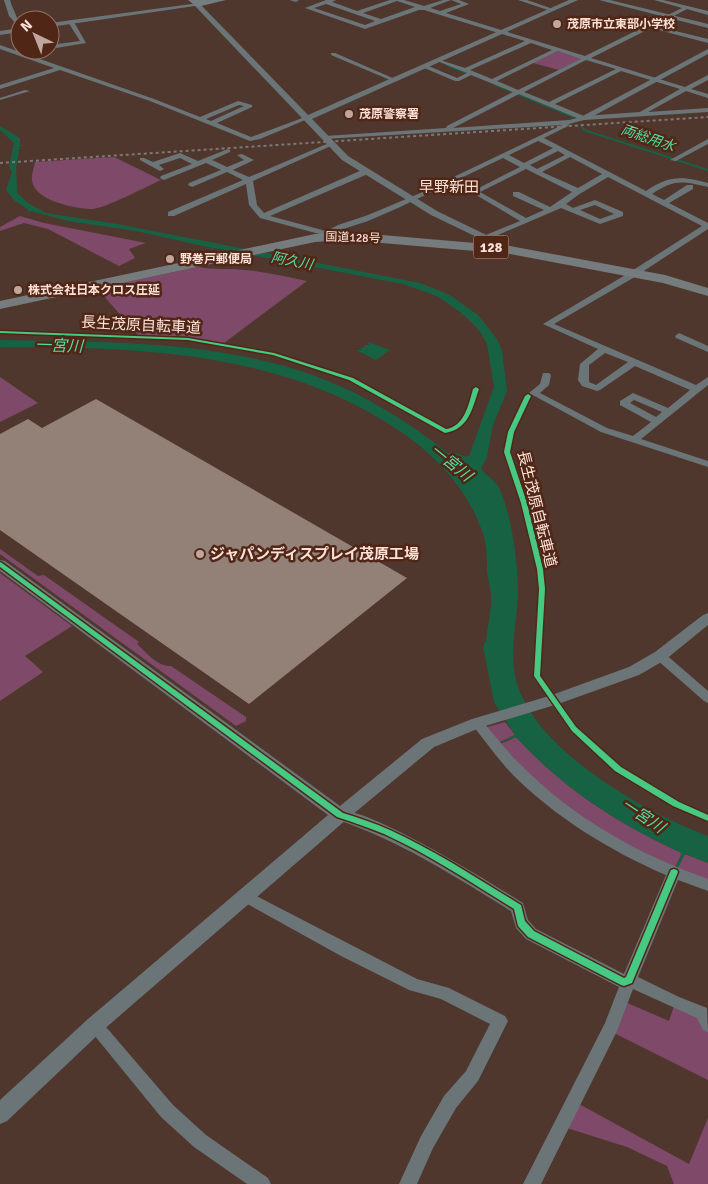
<svg xmlns="http://www.w3.org/2000/svg" width="708" height="1184" viewBox="0 0 708 1184" font-family="Signika,'Noto Sans JP',sans-serif">
  <style>
    .green { fill: #7f4a6a }
    .water { fill: #176243 }
    .lines { fill: none; stroke-linecap: round; stroke-linejoin: round }
    .stream { stroke: #176243; stroke-width: 2 }
    .building { fill: #938076 }
    .minor { fill: #6b7578; fill-rule: evenodd }
    .tertiary { fill: #6b7578; fill-rule: evenodd }
    .primary { fill: #747d80; fill-rule: evenodd }
    .trunk { fill: #767c7d; fill-rule: evenodd }
    .rail { stroke: #7c7876; stroke-width: 2; stroke-dasharray: 3 3; stroke-linecap: butt }
    .cycleway-casing { stroke: #502717; stroke-width: 3 }
    .cycleway { fill: #46c982; fill-rule: evenodd }
    .poi-dot { fill: #c0a69c; stroke: #502717; stroke-width: 2 }
    .labels { text-anchor: middle; dominant-baseline: central; stroke-width: 5; stroke-linejoin: round; paint-order: stroke }
    .far-poi-label { font-size: 12px; font-weight: bold; fill: #fde1d7; stroke: #502717; text-anchor: start }
    .far-street-label { font-size: 12px; fill: #fde1d7; stroke: #502717 }
    .far-water-label { font-size: 14px; font-style: italic; fill: #53dda2; stroke: #502717 }
    .shield { fill: #502717; stroke: #c9a99d; stroke-width: 1 }
    .shield-label { font-size: 14px; font-weight: bold; fill: #fde1d7 }
    .far-quarter-label { font-size: 15px; fill: #fde1d7; stroke: #502717 }
    .street-label { font-size: 15px; fill: #fde1d7; stroke: #502717 }
    .poi-label { font-size: 15px; font-weight: bold; fill: #fde1d7; stroke: #502717; text-anchor: start }
    .water-label { font-size: 16px; font-style: italic; fill: #53dda2; stroke: #502717 }
  </style>
  <rect width="100%" height="100%" fill="#4f372e"/>
  <path class="green" d="M558,51L582,59L559,70L533,63Z
    M114,157L161,180C148,186 105,208 93,209C76,209 35,201 32,181C31,175 34,168 35,162Z
    M20,216L44,223L146,243L129,249L135,258L119,266L48,229L24,223L0,231V227Z
    M198,267C214,270 229,268 245,270C266,272 287,277 307,281L224,343L184,337L138,335L97,288Z
    M0,377L38,403L0,422Z
    M0,549L38,576L44,575L139,642L137,644C145,651 157,667 171,666L246,717V721L236,726L0,554Z
    M0,573L72,626L25,656L43,672L0,701Z
    M505,722L515,735L498,743L484,728Z
    M516,737C564,789 618,824 682,853L675,868L605,833L547,793L500,744Z
    M685,854L708,863V881L677,869Z
    M625,1002L669,1021L674,1006L699,1015L706,1028H708V1080L614,1033Z
    M579,1104L689,1164L708,1118V1184H674L667,1166L627,1147L567,1128Z"/>
  <path class="water" d="M0,126L20,138V145H26L20,146L16,167L17,193L28,203L46,213L117,224L281,256L286,251L283,256L286,257L290,253L288,257L420,283L450,295L478,315L497,339L502,351L507,391L493,425L487,457L481,469C487,476 495,480 499,488C512,515 518,564 518,593C517,621 510,648 515,676C530,748 644,812 708,836V863L685,854L677,869L675,868L682,853C618,824 564,789 516,737L498,743L515,735L494,702L483,646L486,641C487,629 490,617 491,604C492,592 488,582 487,570C487,559 487,548 484,537C471,494 440,459 404,434C285,351 140,347 0,347V340C105,342 218,340 318,377C366,395 408,422 448,453H456L466,457L469,456L494,387L487,344L479,330L464,315L457,316L463,314L437,296L403,284L214,248L207,253L212,248L136,231L68,221L31,211L26,213L29,210L15,201L6,190L12,172L9,167L14,143L0,130Z
    M368,342L390,350L376,360L356,350H362L360,348L365,347L364,345H369Z"/>
  <g class="lines">
    <path class="stream" d="M447,65L469,74
      M494,84L515,93
      M518,94L574,117
      M582,127L584,130L708,170"/>
  </g>
  <path class="building" d="M96,399L407,578L249,704L0,530V434L28,419L42,428Z"/>
  <g class="lines">
    <path class="minor" d="M4,0H10C12,8 20,22 20,28L9,16Z
      M289,0H299L296,2Z
      M326,0H336L332,2L357,11L390,0H404L424,6L443,0H451L430,8L440,11L461,4L451,0H459L469,4L446,13L585,56L682,8L654,0H663L708,11V15L687,9L655,26L708,39V43L651,28L591,58L685,87L708,75V80L691,89L708,94V98L686,91L648,112L708,108V112L584,120L569,124L568,126L544,138L646,191C669,175 682,176 708,183V187C683,181 674,179 652,194L664,200L687,185H693V189L669,203L708,223V229L633,278L554,324L696,385L708,377V385L641,439L708,461V467L601,432L529,393L540,384L543,373H549L551,375L549,385L540,393L607,428L633,436L651,422L620,405V401L633,393L668,408L690,390L635,366L600,390L597,391L582,386L578,380L580,364L598,349L543,324L627,274L702,226L608,177L578,195L566,204L573,208L595,200L623,212V216L600,224L561,208L484,241H481V237L520,221L471,192L520,167L503,158L398,208L368,221L337,231L326,238L323,235L260,218L249,205L246,184L174,216H168V212L243,180L227,172L192,187L188,185L189,183L221,170L206,163L164,180L160,178L161,176L192,164L180,158L159,165L164,169L160,171L140,160V158H144L153,162L180,153L198,161L228,149L230,150V152L212,160L227,167L244,160L237,155L242,154L254,160L233,170L249,177L329,143H333V145L253,181L257,205L264,213L362,170H368V174L270,216L326,231L338,225L368,215L418,194L562,125L323,139V137L325,136L446,128L447,126L513,92L471,75L459,81H455L422,67V65H426L457,78L467,73L437,61V59L465,68L525,41L424,10H419L365,29L305,8ZM397,1L415,7L381,19L363,13ZM326,4L375,21L365,25L314,8ZM531,43L552,50L492,79L470,70ZM558,51L581,59L518,90L497,81ZM586,60L616,69L549,102L524,92ZM621,71L680,89L640,112L584,116L555,104ZM519,94L577,118L569,120L453,128ZM538,141L553,148L524,163L509,155ZM558,151L565,155L537,169L530,165ZM570,157L602,174L578,188L542,172ZM526,169L572,192L550,207L519,192H513V196L544,210L526,218L480,192ZM595,205L614,214L600,219L580,210ZM605,353L628,362L596,385L589,382V365ZM634,400L662,412L656,417L630,403Z
      M518,0H527L556,10L551,11Z
      M71,20L74,22L86,43L50,49V45L80,41L68,22Z
      M0,45L154,99L200,117L238,101L252,105V107L217,123L251,137L305,117L310,118L260,139L250,141L150,101L60,70L0,89V85L54,68L0,49ZM239,105L244,106L211,121L206,119Z
      M331,53H335L395,79L390,80L331,55Z
      M25,90L30,91L0,100V98Z
      M708,139V144L676,161L670,160Z
      M679,333L708,346V352L676,338L675,336Z
      M660,652L664,653L708,691V703L704,701L656,659L654,656L656,653Z
      M477,718L481,720C495,735 507,752 522,766C573,818 640,855 708,879V891L678,880L638,977L679,997L707,1008L708,1032L703,1030L697,1018L633,989L617,1031L541,1184H523L605,1023L619,987L526,939L516,928L511,911C454,876 399,840 335,819L333,815L335,811C362,802 494,885 523,903L528,920L536,929L624,974L666,875C610,851 555,817 512,774C498,759 486,742 473,726L471,723L473,720Z
      M245,890L417,979L449,988L505,1016L508,1021L478,1081L456,1108L433,1148L417,1184H399L421,1136L444,1096L466,1071L490,1024L441,999L409,990L341,956L240,900L238,896L240,892Z
      M95,1018L100,1020L173,1105L206,1135L268,1178L271,1184H247L194,1147L161,1117L90,1030L87,1025L90,1020Z"/>
    <path class="tertiary" d="M569,0H578L312,119L348,156L437,211L513,248V252L510,253L431,215L342,160L195,6L50,27V23L199,3L308,115Z
      M599,0H610L708,24V28Z
      M20,28V32L0,35V31Z
      M708,49V54L586,120L579,118Z
      M0,560L5,561L340,806L422,739L472,719L549,696L629,667L655,652L703,615L708,613V625L665,660L639,675L558,704L482,727L434,747L346,820L102,1031L7,1121L0,1124V1100L88,1019L328,815L0,571Z"/>
    <path class="primary" d="M188,0H226L197,7Z"/>
    <path class="trunk" d="M347,232L510,246L665,275L708,288V296L663,283L510,254L347,240L315,242L0,309V301L315,234Z"/>
    <path class="rail" d="M0,163L708,117"/>
    <defs>
      <path id="cycleway" d="M0,331L188,338L274,353L353,378L446,429C464,427 469,404 473,389L476,387L479,389C472,409 469,429 445,433L349,380L273,355L188,340L0,333Z
        M528,394L531,396L514,432L510,452L527,503L543,569L545,589L540,676L576,727L621,767L679,802L708,815V821L673,806L615,771L572,731L534,676L539,589L537,569L521,503L504,452L508,432L525,396Z
        M0,562L2,563L343,813C359,818 374,823 390,830C436,851 478,879 521,905L525,921L534,931L624,978L626,977L670,872L671,870L674,869L677,870L678,872L632,983L624,986L621,985L528,937L518,926L514,909C472,883 430,855 384,834C369,828 353,822 337,817L0,567Z"/>
    </defs>
    <use href="#cycleway" class="cycleway-casing"/>
    <use href="#cycleway" class="cycleway"/>
  </g>
  <g class="poi-dot">
    <circle cx="557" cy="24" r="5"/>
    <circle cx="349" cy="114" r="5"/>
    <circle cx="170" cy="259" r="5"/>
    <circle cx="18" cy="290" r="5"/>
    <circle cx="200" cy="554" r="5"/>
  </g>
  <g class="labels">
    <g class="far-poi-label">
      <text x="567" y="24">茂原市立東部小学校</text>
      <text x="359" y="114">茂原警察署</text>
      <text x="180" y="259">野巻戸郵便局</text>
      <text x="28" y="290">株式会社日本クロス圧延</text>
    </g>
    <g class="far-street-label">
      <text transform="translate(353 238) rotate(2)">国道128号</text>
    </g>
    <g class="far-water-label">
      <text transform="translate(648 138) rotate(19)">両総用水</text>
      <text transform="translate(292 261) rotate(11)">阿久川</text>
    </g>
    <rect class="shield" x="473.5" y="235.5" width="35" height="23" rx="4"/>
    <g class="shield-label">
      <text x="491" y="247">128</text>
    </g>
    <g class="far-quarter-label">
      <text x="449" y="187">早野新田</text>
    </g>
    <g class="street-label">
      <text transform="translate(141 325) rotate(3)">長生茂原自転車道</text>
      <text transform="translate(537 509) rotate(76)">長生茂原自転車道</text>
    </g>
    <g class="poi-label">
      <text x="210" y="554">ジャパンディスプレイ茂原工場</text>
    </g>
    <g class="water-label">
      <text transform="translate(59 346) rotate(2)">一宮川</text>
      <text transform="translate(451 463) rotate(39)">一宮川</text>
      <text transform="translate(643 816) rotate(34)">一宮川</text>
    </g>
  </g>
  <g transform="translate(35 35) rotate(317)"><circle r="24" fill="#502717" stroke="#957164"/>
  <path d="M0-4L9 19L0 12L-9 19Z" fill="#c0a69c"/>
  <text y="-8" font-size="14" font-weight="bold" text-anchor="middle" fill="#fde1d7">N</text>
  </g>
</svg>
